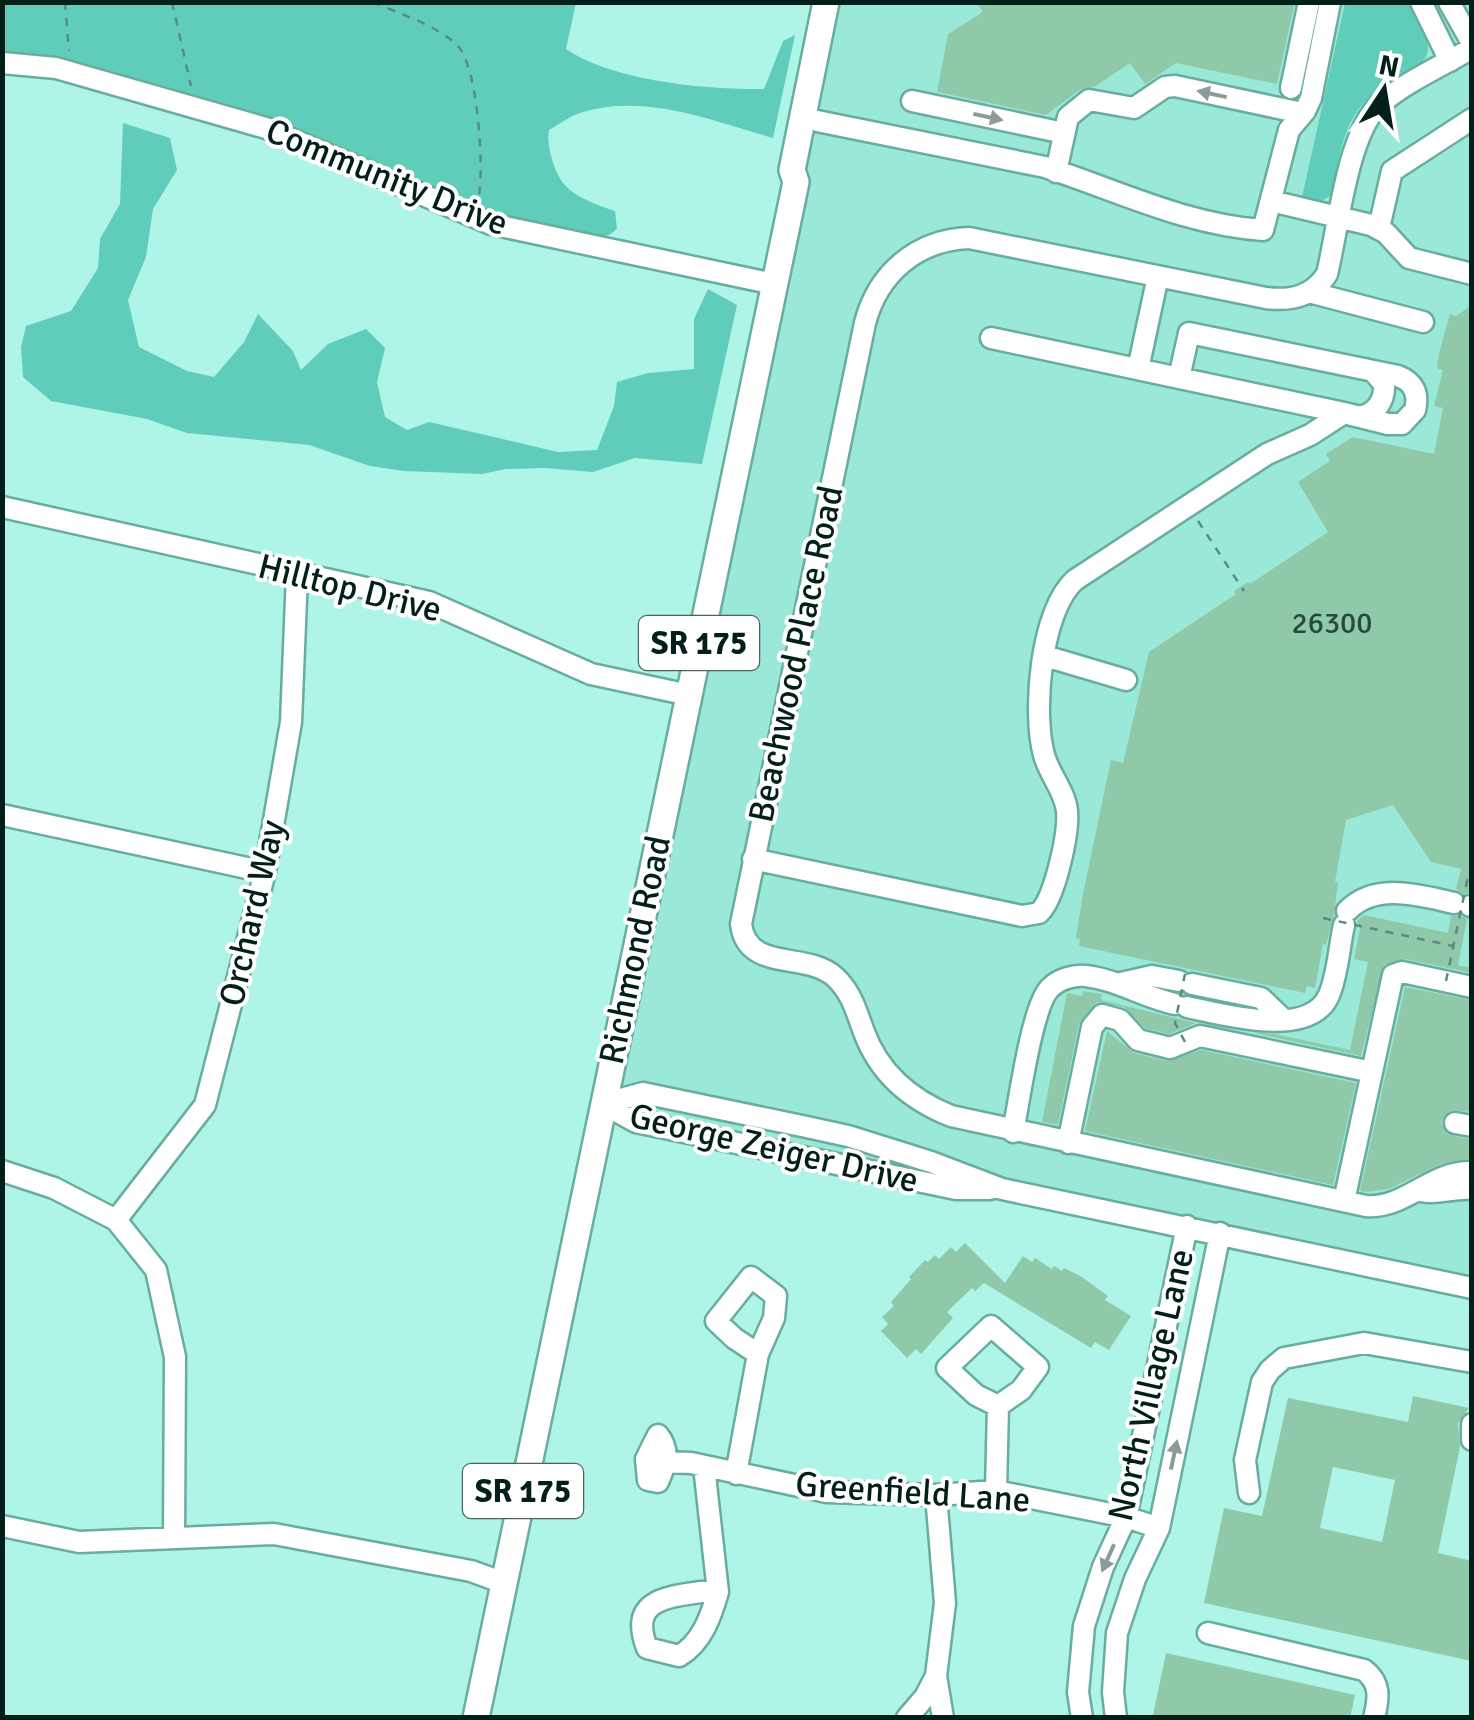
<svg xmlns="http://www.w3.org/2000/svg" width="1474" height="1720" viewBox="0 0 1474 1720" font-family="Signika,sans-serif">
  <style>
    .built { fill: #99e8d8 }
    .green { fill: #60cdba }
    .building { fill: #90c9aa; fill-rule: evenodd }
    .lines { fill: none; stroke-linecap: round; stroke-linejoin: round }
    .minor-casing { stroke: #68ad9f; stroke-width: 25 }
    .major-casing { stroke: #68ad9f; stroke-width: 30 }
    .path { stroke: #5a8c83; stroke-width: 2.5; stroke-dasharray: 8 8; stroke-linecap: butt }
    .minor { stroke: #fff; stroke-width: 20 }
    .major { stroke: #fff; stroke-width: 25 }
    .path-bridge { stroke: #5a8c83; stroke-width: 2.5; stroke-dasharray: 8 8; stroke-linecap: butt }
    .oneway { fill: #8d9a98 }
    .labels { text-anchor: middle; dominant-baseline: central; stroke-width: 8; stroke-linejoin: round; paint-order: stroke }
    .number-label { font-size: 30px; fill: #264a3e }
    .shield { fill: #fff; stroke: #4e625f; stroke-width: 2.5 }
    .shield-label { font-size: 32px; font-weight: bold; fill: #021f1a }
    .street-label { font-size: 35px; fill: #021f1a; stroke: #fff }
  </style>
  <rect width="100%" height="100%" fill="#aef5e7"/>
  <path class="built" d="M826,3H1471V1287L956,1189L603,1104Z"/>
  <path class="green" d="M2,3H576L566,49C612,81 708,90 764,89L783,41L795,35L773,138C714,121 645,93 583,112C571,115 560,124 549,130C546,144 554,172 564,184C574,197 600,206 615,211L617,229L609,235L587,238L527,232L266,128L3,63Z
    M1345,3H1414C1417,17 1432,41 1427,54C1420,75 1378,85 1361,106C1341,131 1338,165 1332,195L1321,201L1302,197Z
    M123,123L170,138L177,170L153,209L146,257L128,300L139,347L187,371L214,377L244,342L258,314L293,351L301,370L328,344L366,329L385,348L377,382L385,417L407,430L429,422L558,452L597,450L614,406L617,382L648,373L694,369V319L708,289L737,305L702,464L635,458L593,472L544,468L506,469L482,474L404,471L370,466L309,445L187,433L147,419L51,401L23,377L21,347L26,326L71,311L98,268L100,239L120,204Z"/>
  <path class="building" d="M976,2H1295L1277,84L1176,63L1145,84L1130,63L1094,87L1081,89L1046,115L937,92L948,34L983,12Z
    M1472,305V892L1464,894L1456,889L1461,869L1431,862L1393,805L1346,820L1335,882H1338L1334,915L1326,945L1323,944L1315,988L1307,986L1305,993L1079,946L1080,939L1076,938L1083,894L1111,760L1123,763L1149,652L1236,594L1234,591L1248,582L1250,584L1328,532L1298,482L1330,461L1326,454L1353,437L1434,454L1443,408L1434,406L1443,370L1438,369L1437,363L1442,342L1450,314L1456,316Z
    M1364,915L1448,933L1451,916L1460,915L1467,919L1458,965L1472,968V973L1405,959L1384,965L1361,1056L1254,1033L1275,1034L1350,1050L1368,962L1354,959L1360,928L1357,921Z
    M1405,987L1472,1000V1112L1451,1110L1441,1122L1447,1134L1472,1140V1158L1440,1164L1389,1189L1367,1192L1360,1191Z
    M1083,991L1102,994L1101,1000L1196,1023L1169,1034L1145,1028L1124,1007L1097,1002L1079,1024L1058,1125L1042,1122L1067,993L1082,996Z
    M1107,1031L1134,1053L1167,1061L1201,1050L1356,1083L1333,1185L1085,1131Z
    M965,1243L1005,1283L1023,1256L1032,1262L1035,1258L1052,1269L1054,1266L1062,1271L1064,1268L1082,1277L1108,1296L1105,1300L1131,1316L1109,1350L1095,1342L1091,1348L984,1283L975,1291L972,1288L947,1312L953,1318L921,1354L916,1349L907,1358L881,1331L888,1324L882,1317L894,1306L891,1302L911,1279L909,1277L925,1260L928,1262L935,1255L939,1259L951,1247L956,1252Z
    M1413,1396L1469,1408L1458,1423L1460,1447L1438,1553L1472,1561V1661L1204,1603L1224,1508L1262,1516L1288,1398L1408,1422ZM1333,1467L1395,1480L1382,1542L1320,1528Z
    M1166,1653L1355,1695L1350,1718L1153,1715Z"/>
  <g class="lines">
    <defs>
      <path id="minor" d="M1421,2L1450,61
        M1449,2L1472,43
        M1472,48C1442,66 1405,82 1379,105C1347,135 1338,230 1327,274C1312,297 1291,301 1266,298L969,238C917,240 878,273 865,323L741,924C747,973 807,951 835,977C852,993 856,1011 864,1032C879,1073 911,1100 951,1116L1366,1206C1406,1209 1432,1170 1472,1172
        M2,63L56,68L266,128L491,224L774,284
        M1291,88L1309,2
        M912,101L1064,133
        M817,121L1045,167C1116,190 1186,225 1263,230L1289,130L1305,111L1311,98L1330,2
        M1056,172L1068,117L1089,100L1134,108L1165,87L1175,86L1302,113
        M1271,201L1371,225L1386,233L1409,258L1472,274
        M1379,228L1392,171L1472,119
        M1309,292L1423,322
        M1138,369L1158,276
        M1179,378L1189,333L1398,376C1414,382 1419,394 1415,410L1402,424H1388L1344,413
        M1360,417C1377,413 1385,400 1384,384L1373,371
        M2,507L429,602L591,674L689,695
        M1045,656L1126,680
        M2,815L265,872
        M753,859L1022,916L1039,913C1055,898 1069,833 1067,811C1065,791 1049,774 1044,755C1032,711 1041,610 1075,580L1267,454L1310,435L1344,413L991,338
        M1470,906H1472
        M1347,911C1375,882 1418,895 1454,903
        M1121,983L1152,976L1179,981
        M1192,984L1261,998L1283,1019
        M1187,1007C1222,1014 1310,1040 1329,995C1338,974 1339,947 1344,925
        M603,1104L643,1093L802,1126L848,1136L931,1162L1002,1189L1472,1288
        M603,1104L636,1122L956,1189H990
        M1455,1123L1472,1126
        M1013,1132C1019,1103 1032,1005 1050,988C1059,979 1073,975 1086,976C1118,980 1143,997 1175,1004
        M1068,1143L1092,1027L1102,1015L1120,1020L1138,1040L1170,1048L1200,1036L1372,1072
        M2,1171L54,1188L116,1220L156,1270L175,1357L174,1537
        M1421,1191C1438,1195 1454,1187 1472,1189
        M1344,1201L1393,975L1402,972L1472,987
        M116,1220L205,1105L265,872L291,722L297,574
        M751,1277L776,1296L774,1318L758,1354L734,1338L716,1321Z
        M991,1326L1038,1367L1021,1390L998,1406L976,1395L947,1368Z
        M1472,1424V1440
        M658,1435C671,1451 665,1466 658,1482L648,1480L646,1459Z
        M666,1462L691,1463L827,1492L936,1495L996,1491L1126,1517L1159,1528
        M704,1466L718,1592
        M736,1474L758,1354
        M996,1491L998,1406
        M1249,1493L1245,1460L1262,1382L1270,1370L1284,1358L1364,1343L1472,1362
        M2,1526L79,1542L274,1534L471,1571L504,1583
        M701,1592H718C711,1616 702,1643 679,1656L647,1648C629,1601 664,1597 701,1592Z
        M1208,1633L1364,1670C1381,1683 1379,1698 1374,1718
        M936,1676L945,1603L936,1495
        M907,1718L925,1697L936,1676L943,1718
        M1082,1718L1078,1692L1084,1626L1103,1567L1126,1517L1187,1226
        M1116,1718L1113,1692L1117,1633L1135,1579L1159,1528L1220,1233"/>
      <path id="major" d="M476,1718L796,182L792,170L826,2"/>
    </defs>
    <use href="#minor" class="minor-casing"/>
    <use href="#major" class="major-casing"/>
    <path class="path" d="M65,2L69,51
      M172,2L191,86
      M373,2C399,14 435,24 457,45C478,65 484,167 479,196
      M1198,521L1244,591"/>
    <use href="#minor" class="minor"/>
    <use href="#major" class="major"/>
    <path class="path-bridge" d="M1323,918L1453,946
      M1446,981L1469,872
      M1185,1042L1175,1023L1185,974"/>
  </g>
  <defs><path id="oneway-solid" d="M-6-.8H1V-3.2L6.5 0L1 3.2V.8H-6Z" transform="scale(2.5)"/></defs>
  <g class="oneway">
    <use href="#oneway-solid" transform="translate(1212 94) rotate(-168)"/>
    <use href="#oneway-solid" transform="translate(988 117) rotate(12)"/>
    <use href="#oneway-solid" transform="translate(1174 1455) rotate(-78)"/>
    <use href="#oneway-solid" transform="translate(1108 1558) rotate(114)"/>
  </g>
  <g class="labels">
    <g class="number-label">
      <text x="1332" y="623">26300</text>
    </g>
    <g class="shield">
      <rect x="639" y="616" width="120" height="54" rx="8"/>
      <rect x="463" y="1464" width="120" height="54" rx="8"/>
    </g>
    <g class="shield-label">
      <text x="699" y="643">SR 175</text>
      <text x="523" y="1491">SR 175</text>
    </g>
    <g class="street-label">
      <text transform="translate(387 177) rotate(22)">Community Drive</text>
      <text transform="translate(350 588) rotate(14)">Hilltop Drive</text>
      <text transform="translate(796 654) rotate(-78)">Beachwood Place Road</text>
      <text transform="translate(252 913) rotate(-77)">Orchard Way</text>
      <text transform="translate(635 950) rotate(-78)">Richmond Road</text>
      <text transform="translate(774 1148) rotate(13)">George Zeiger Drive</text>
      <text transform="translate(1151 1385) rotate(-77)">North Village Lane</text>
      <text transform="translate(913 1492) rotate(4)">Greenfield Lane</text>
    </g>
  </g>
  <rect width="1474" height="1720" fill="none" stroke="#021f1a" stroke-width="10"/>
  <g transform="translate(1384 90) rotate(12)" stroke="#ffffff" stroke-width="8" paint-order="stroke">
  <path d="M0-8L18 38L0 25L-18 38Z" fill="#021f1a"/>
  <text y="-15" font-size="28" font-weight="bold" text-anchor="middle" fill="#021f1a">N</text>
  </g>
</svg>
